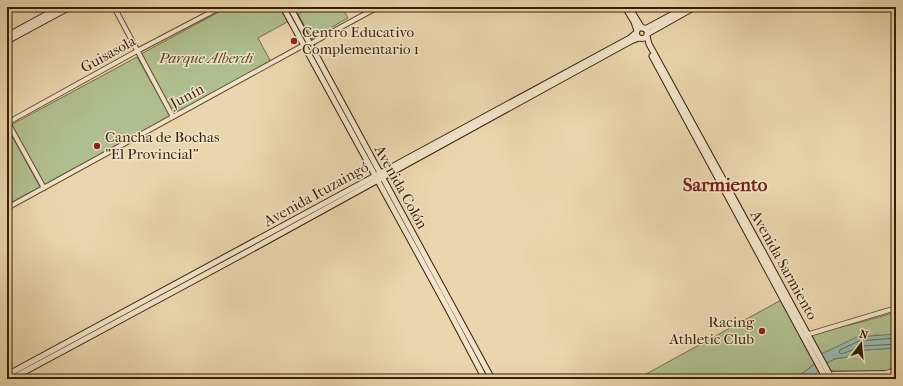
<svg xmlns="http://www.w3.org/2000/svg" width="903" height="386" viewBox="0 0 903 386" font-family="'IM FELL French Canon',serif">
  <style>
    .green { fill: #b0bf8f; stroke: #746f49 }
    .water { fill: #98b9ad; stroke: #727b69 }
    .lines { fill: none; stroke-linecap: round; stroke-linejoin: round }
    .shore { stroke: #686c58; stroke-width: 1 }
    .tertiary-casing { stroke: #654d2e; stroke-width: 6 }
    .secondary-casing { stroke: #391f03; stroke-width: 7 }
    .tertiary { stroke: #f1e4ca; stroke-width: 4 }
    .secondary { stroke: #f1e4ca; stroke-width: 5 }
    .poi-dot { fill: #8f2418; stroke: #f1e4ca; stroke-width: 1.5 }
    .labels { text-anchor: middle; dominant-baseline: central; stroke-width: 3; stroke-linejoin: round; paint-order: stroke }
    .poi-label { font-size: 15px; fill: #391f03; stroke: #f1e4ca; text-anchor: start }
    .street-label { font-size: 15px; fill: #391f03; stroke: #f1e4ca }
    .park-label { font-size: 15px; font-style: italic; fill: #574726; stroke: #f1e4ca }
    .district-label { font-size: 19px; font-weight: bold; fill: #7a1f14; stroke: #f1e4ca }
  </style>
  <rect width="100%" height="100%" fill="#ead6ae"/>
  <filter id="stains"><feTurbulence type="fractalNoise" baseFrequency=".005" numOctaves="4"/><feColorMatrix values="0 0 0 0 .2 0 0 0 0 .09 0 0 0 0 .02 0 0 0 .5 -.17"/></filter>
  <radialGradient id="worn" r=".72"><stop offset=".6" stop-color="#630" stop-opacity="0"/><stop offset="1" stop-color="#630" stop-opacity=".3"/></radialGradient>
  <path class="green" d="M228,7H281L289,21L258,38L271,62L174,114L141,54Z
    M310,7H342L348,18L311,39L298,14Z
    M137,57L170,116L44,185L11,125Z
    M7,127L40,187L7,205Z
    M783,299L816,363L795,379H637Z
    M896,312V334L886,336L875,335L821,354L811,337L813,334L865,321Z
    M896,348V368L885,371H834L830,370L826,364L834,359L847,357L865,350Z"/>
  <path class="water" d="M896,334V348L865,350L847,357L834,359L826,364L810,379H795L816,363L821,354L857,337Z"/>
  <g class="lines">
    <path class="shore" d="M896,338L859,341L840,350L839,352L841,354L864,346L896,344"/>
    <defs>
      <path id="tertiary" d="M114,7L173,117
        M7,121L44,188
        M7,123L137,51L221,7
        M7,208L304,45L310,44L378,7
        M806,335L896,308
        M828,376L833,374L886,373L896,370"/>
      <path id="secondary" d="M283,7L448,309L485,379
        M290,7L492,379
        M625,7L634,22L637,31
        M629,7L642,28
        M636.5 33a5.5 5.5 0 1 1 11 0a5.5 5.5 0 1 1-11 0Z
        M645,29L686,7
        M647,34L695,7
        M7,36L60,7
        M647,36L649,44L762,250L832,379
        M7,41L70,7
        M652,56L826,379
        M7,375L630,38L636,33
        M11,379L247,252L631,41L639,38"/>
    </defs>
    <use href="#tertiary" class="tertiary-casing"/>
    <use href="#secondary" class="secondary-casing"/>
    <use href="#tertiary" class="tertiary"/>
    <use href="#secondary" class="secondary"/>
  </g>
  <g class="poi-dot">
    <circle cx="294" cy="41" r="4"/>
    <circle cx="97" cy="146" r="4"/>
    <circle cx="762" cy="331" r="4"/>
  </g>
  <g class="labels">
    <g class="poi-label">
      <text x="302" y="32">Centro Educativo<tspan x="302" dy="17">Complementario 1</tspan></text>
      <text x="105" y="137">Cancha de Bochas<tspan x="105" dy="17">"El Provincial"</tspan></text>
      <text x="754" y="322" text-anchor="end">Racing<tspan x="754" dy="17">Athletic Club</tspan></text>
    </g>
    <g class="street-label">
      <text transform="translate(108 54) rotate(-29)">Guisasola</text>
      <text transform="translate(187 96) rotate(-28)">Junín</text>
      <text transform="translate(401 187) rotate(61)">Avenida Colón</text>
      <text transform="translate(316 194) rotate(-29)">Avenida Ituzaingó</text>
      <text transform="translate(784 265) rotate(61)">Avenida Sarmiento</text>
    </g>
    <g class="park-label">
      <text x="206" y="58">Parque Alberdi</text>
    </g>
    <g class="district-label">
      <text x="725" y="185">Sarmiento</text>
    </g>
  </g>
  <rect width="903" height="386" fill="none" stroke="#ead6ae" stroke-width="24"/>
  <rect x="8" y="8" width="887" height="370" fill="none" stroke="#391f03" stroke-width="2"/>
  <rect x="12" y="12" width="879" height="362" fill="none" stroke="#391f03"/>
  <g transform="translate(861 344) rotate(16)" stroke="#f1e4ca" stroke-width="3" paint-order="stroke">
  <path d="M0-3L7 15L0 10L-7 15Z" fill="#391f03"/>
  <text y="-6" font-size="11" font-weight="bold" text-anchor="middle" fill="#391f03">N</text>
  </g>
  <rect width="100%" height="100%" filter="url(#stains)"/>
  <rect width="100%" height="100%" fill="url(#worn)"/>
</svg>
